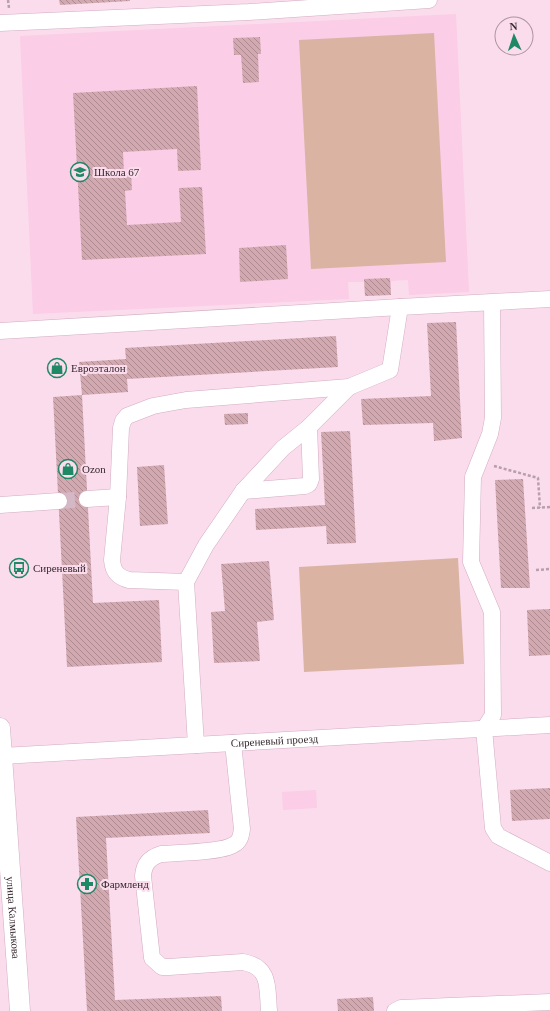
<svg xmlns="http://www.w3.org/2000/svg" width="550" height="1011" viewBox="0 0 550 1011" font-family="'Times New Roman',serif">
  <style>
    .built { fill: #fbcde6 }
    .green { fill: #dab3a2 }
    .building { fill: url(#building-back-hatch) }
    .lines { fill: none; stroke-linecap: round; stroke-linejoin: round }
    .minor-tunnel { stroke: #d4b8c6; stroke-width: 16; stroke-dasharray: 16 8; stroke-linecap: butt }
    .minor-casing { stroke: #d2adc1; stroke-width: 17 }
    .major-casing { stroke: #d2adc1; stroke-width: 21 }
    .path { stroke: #b89fac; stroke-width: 2.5; stroke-dasharray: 3 2; stroke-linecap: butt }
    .minor { stroke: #fff; stroke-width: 16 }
    .major { stroke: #fff; stroke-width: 20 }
    .labels { text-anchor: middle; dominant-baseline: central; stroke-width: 4; stroke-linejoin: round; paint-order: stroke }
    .poi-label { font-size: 11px; fill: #36282f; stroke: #fbdcec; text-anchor: start }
    .street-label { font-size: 11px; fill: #36282f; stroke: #fbdcec }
  </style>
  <defs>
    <pattern id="building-back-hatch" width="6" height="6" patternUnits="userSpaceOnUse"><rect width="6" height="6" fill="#d3a9b1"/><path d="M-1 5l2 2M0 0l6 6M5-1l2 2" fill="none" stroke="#ac8a90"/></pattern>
  </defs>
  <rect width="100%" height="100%" fill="#fbdcec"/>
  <path class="built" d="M456,14L469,292L409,295L408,280L391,281V295L365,296L364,282H348L349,299L33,314L20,36Z
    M316,790L317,808L283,810L282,792Z"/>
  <path class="green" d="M434,33L446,262L311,269L299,40Z
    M458,558L464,664L304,672L299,567Z"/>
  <path class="building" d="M59,0H130V1L60,5Z
    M260,37L261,54H258L259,82L243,83L241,55H234L233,38Z
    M197,86L201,170L178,171L177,149L123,152L124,174L131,173L132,190L125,191L127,225L181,222L179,188L202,187L206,254L82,260L73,93Z
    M286,245L288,279L240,282L239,248Z
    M390,278L391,295L365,296L364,279Z
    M456,322L462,438L434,441L433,423L363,425L361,399L431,396L427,323Z
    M336,336L338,367L127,379L128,392L82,395L79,362L126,359L125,348Z
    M82,395L93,603L159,600L162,662L67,667L53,397Z
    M248,413V424L225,425L224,414Z
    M350,431L356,543L327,544L326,526L256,530L255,509L325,505L321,432Z
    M164,465L168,524L140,526L137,467Z
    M523,479L530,588H501L495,480Z
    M269,561L274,620L257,622L260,661L214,663L211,612L225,611L221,564Z
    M550,609V655L529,656L527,610Z
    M550,788V819L512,821L510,790Z
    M208,810L210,833L106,838L115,1000L221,996L222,1011H87L76,817Z
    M373,997L374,1011H338L337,999Z"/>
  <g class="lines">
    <path class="minor-tunnel" d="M59,501L87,499"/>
    <defs>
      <g id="minor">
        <path d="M0,23L249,12L429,0"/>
        <path d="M492,303L493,418L490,434L473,477L471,562L492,612L493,715L484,729L493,828L498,836L550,863"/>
        <path d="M0,331L400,307"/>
        <path d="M243,491L305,486L309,484L311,479L309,427L349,387"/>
        <path d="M118,497L112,560C113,572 118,577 129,580L186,582"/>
        <path d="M87,499L118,497L121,428L123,421L127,416L153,406L186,400L349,387L390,370L400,307L550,299"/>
        <path d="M0,505L59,501"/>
        <path d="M233,743L242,829C241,836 240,842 233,845C223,852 176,853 161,854C149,858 144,864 143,876L152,958L162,967H169L243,962C271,967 267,988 269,1011"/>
        <path d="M196,745L186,582L206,545L243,491L283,448L309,427"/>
        <path id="s1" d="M2,756L550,725"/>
        <path d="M395,1011L401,1008L550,1002"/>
      </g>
      <g id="major">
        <path id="s2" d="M0,728L20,1011"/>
      </g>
    </defs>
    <use href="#minor" class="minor-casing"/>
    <use href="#major" class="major-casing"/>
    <path class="path" d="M8,0L9,8
      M494,466L538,478L540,508
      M532,508L550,507
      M536,570L550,569"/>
    <use href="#minor" class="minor"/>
    <use href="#major" class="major"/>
  </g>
  <defs>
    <symbol id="school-ring" viewBox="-11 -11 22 22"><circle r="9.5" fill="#fbdcec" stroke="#1f8865" stroke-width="1.5"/><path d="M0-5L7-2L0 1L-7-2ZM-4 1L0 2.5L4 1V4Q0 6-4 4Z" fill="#1f8865"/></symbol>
    <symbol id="shop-ring" viewBox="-11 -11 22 22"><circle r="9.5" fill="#fbdcec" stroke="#1f8865" stroke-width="1.5"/><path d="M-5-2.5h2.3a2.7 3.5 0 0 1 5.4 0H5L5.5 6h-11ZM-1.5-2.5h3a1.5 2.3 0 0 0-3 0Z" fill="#1f8865"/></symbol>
    <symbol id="bus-ring" viewBox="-11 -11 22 22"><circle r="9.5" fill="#fbdcec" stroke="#1f8865" stroke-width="1.5"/><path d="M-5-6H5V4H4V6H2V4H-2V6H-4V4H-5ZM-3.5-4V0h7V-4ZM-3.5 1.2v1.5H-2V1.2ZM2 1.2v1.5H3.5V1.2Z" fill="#1f8865"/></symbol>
    <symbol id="pharmacy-ring" viewBox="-11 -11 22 22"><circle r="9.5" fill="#fbdcec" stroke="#1f8865" stroke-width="1.5"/><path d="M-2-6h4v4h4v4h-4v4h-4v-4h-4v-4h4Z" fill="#1f8865"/></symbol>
  </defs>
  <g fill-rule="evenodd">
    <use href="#school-ring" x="69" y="161" width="22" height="22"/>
    <use href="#shop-ring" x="46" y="357" width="22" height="22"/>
    <use href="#shop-ring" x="57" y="458" width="22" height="22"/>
    <use href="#bus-ring" x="8" y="557" width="22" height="22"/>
    <use href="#pharmacy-ring" x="76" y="873" width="22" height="22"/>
  </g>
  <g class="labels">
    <g class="poi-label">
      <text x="94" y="172">Школа 67</text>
      <text x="71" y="368">Евроэталон</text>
      <text x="82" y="469">Ozon</text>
      <text x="33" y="568">Сиреневый</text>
      <text x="101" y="884">Фармленд</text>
    </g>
    <g class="street-label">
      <text stroke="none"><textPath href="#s1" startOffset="273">Сиреневый проезд</textPath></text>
      <text stroke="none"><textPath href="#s2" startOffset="190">улица Калмыкова</textPath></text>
    </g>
  </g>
  <g transform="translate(514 36) rotate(357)"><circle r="19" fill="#fbdcec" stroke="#ac94a0"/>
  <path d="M0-3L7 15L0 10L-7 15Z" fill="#1f8865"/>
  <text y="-6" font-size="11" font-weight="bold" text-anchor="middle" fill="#36282f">N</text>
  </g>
</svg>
